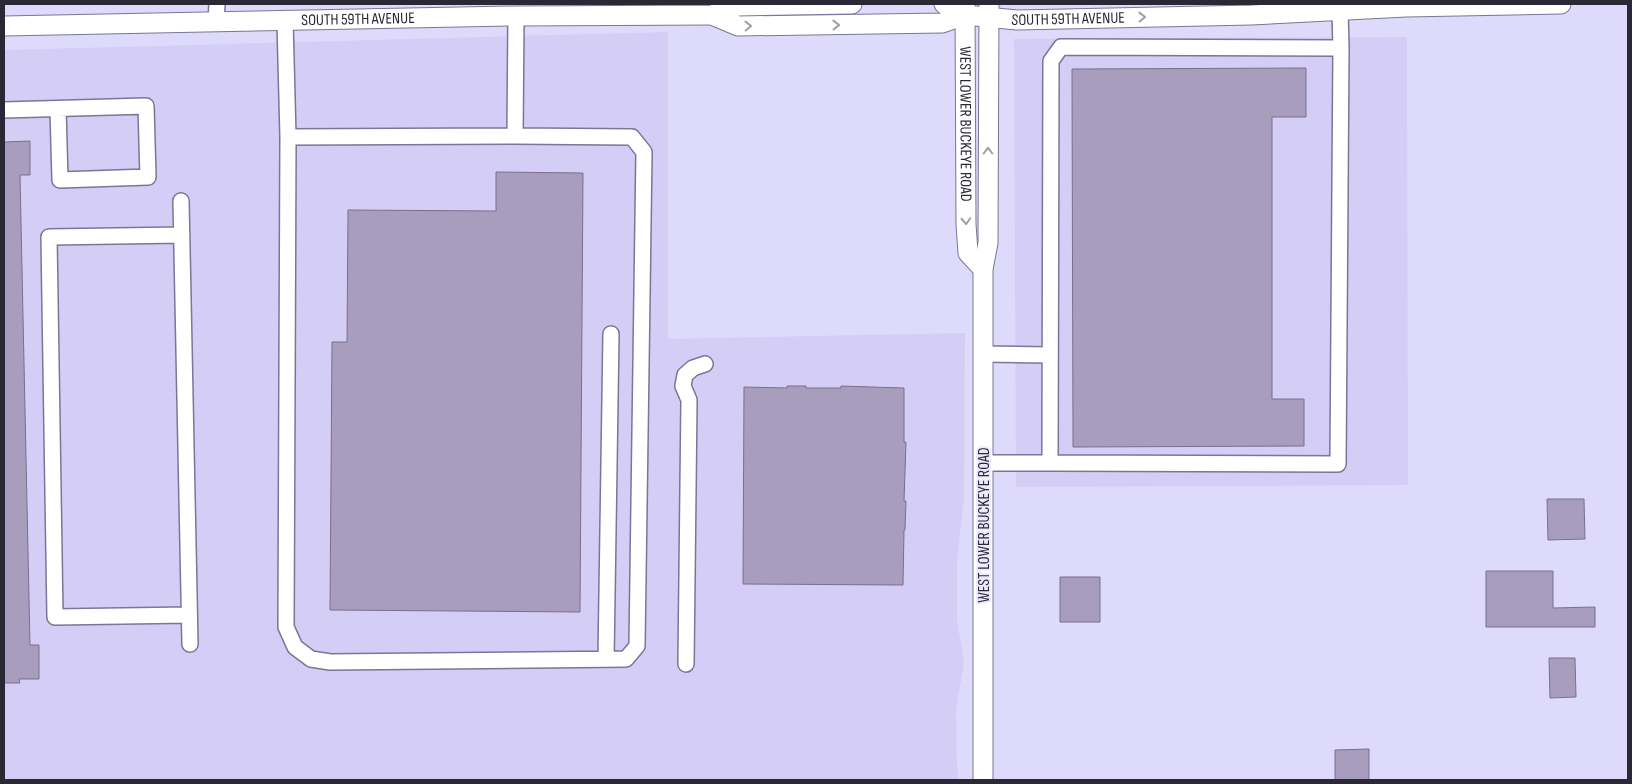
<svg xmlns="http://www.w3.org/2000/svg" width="1632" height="784" viewBox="0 0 1632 784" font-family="'Sofia Sans Condensed',sans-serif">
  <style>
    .built { fill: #d4cef6 }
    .building { fill: #a89dbc; stroke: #7b6f8d }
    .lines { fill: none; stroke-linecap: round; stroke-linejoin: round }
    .minor-casing { stroke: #7a7695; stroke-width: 18 }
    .major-casing { stroke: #7a7695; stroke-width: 21 }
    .minor { stroke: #fff; stroke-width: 15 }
    .major { stroke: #fff; stroke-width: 19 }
    .oneway { stroke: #9f9ea4 }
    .labels { text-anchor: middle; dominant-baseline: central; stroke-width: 4; stroke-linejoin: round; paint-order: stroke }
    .street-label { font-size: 16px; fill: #2a2835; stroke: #ebe9fd }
  </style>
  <rect width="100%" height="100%" fill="#dedafc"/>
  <path class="built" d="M668,32V339L965,333L964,499L957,560V620L964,663L956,710L957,766L959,780H4V50Z
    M1407,37L1408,485L1016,487L1014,39Z"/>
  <path class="building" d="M1306,68V117H1272V399H1304V446L1073,447L1072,69Z
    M30,141V175H20L30,645H39V679H19L20,683H4V142Z
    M496,172L583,173L580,612L330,610L332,342H347L348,210L496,211Z
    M787,386H806V388H841V386L904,388V442H906L904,501H906L905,530H904L903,585L743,584L744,387L787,388Z
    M1547,499H1584L1585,539L1548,540Z
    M1486,571H1553V608L1595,607V627H1486Z
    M1060,577H1100V622H1060Z
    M1549,658H1575L1576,697L1550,698Z
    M1369,749V780H1335V750Z"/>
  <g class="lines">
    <defs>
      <path id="minor" d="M285,21L288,137L515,136L516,16
        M216,22L217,4
        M4,110L146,106L148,177L60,180L58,109
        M288,137L286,627L295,647L311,659L330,662L626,659L637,646L644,152L632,137L515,136
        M181,201L190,644
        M182,235L49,237L55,617L189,615
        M984,354L1050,355
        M984,463H1050L1051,61L1061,47L1341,48L1340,11
        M1050,463L1338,464L1341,48
        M606,659L611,334
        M686,664L689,400L683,386L685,375L693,368L705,364"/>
      <g id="major">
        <path d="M944,4L965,15"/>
        <path id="s1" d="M965,4L966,224L968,253L983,269"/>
        <path id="s2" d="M712,15L738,26L942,23L965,15L1017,20L1251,15L1406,7L1561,4"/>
        <path id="s3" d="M4,26L516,16L712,15L738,6L852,4"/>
        <path d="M983,780V269L988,243L989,4"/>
      </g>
    </defs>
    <use href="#minor" class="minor-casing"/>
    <use href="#major" class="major-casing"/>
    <use href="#minor" class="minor"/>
    <use href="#major" class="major"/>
  </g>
  <defs><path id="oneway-chevron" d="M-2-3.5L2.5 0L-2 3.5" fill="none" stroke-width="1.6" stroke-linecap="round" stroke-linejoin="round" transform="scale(1.25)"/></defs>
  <g class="oneway">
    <use href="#oneway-chevron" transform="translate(1142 17) rotate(-1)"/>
    <use href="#oneway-chevron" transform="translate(836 25) rotate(-1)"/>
    <use href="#oneway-chevron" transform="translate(748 26) rotate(-1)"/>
    <use href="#oneway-chevron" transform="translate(988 151) rotate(-90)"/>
    <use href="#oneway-chevron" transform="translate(966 221) rotate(87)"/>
  </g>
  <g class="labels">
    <g class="street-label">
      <text stroke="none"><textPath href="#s2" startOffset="360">SOUTH 59TH AVENUE</textPath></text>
      <text stroke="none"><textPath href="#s3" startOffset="354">SOUTH 59TH AVENUE</textPath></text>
      <text stroke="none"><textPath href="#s1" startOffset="120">WEST LOWER BUCKEYE ROAD</textPath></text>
      <text transform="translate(984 525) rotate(-90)">WEST LOWER BUCKEYE ROAD</text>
    </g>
  </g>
  <rect width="1632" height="784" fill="none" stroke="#2a2835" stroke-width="10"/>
</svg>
